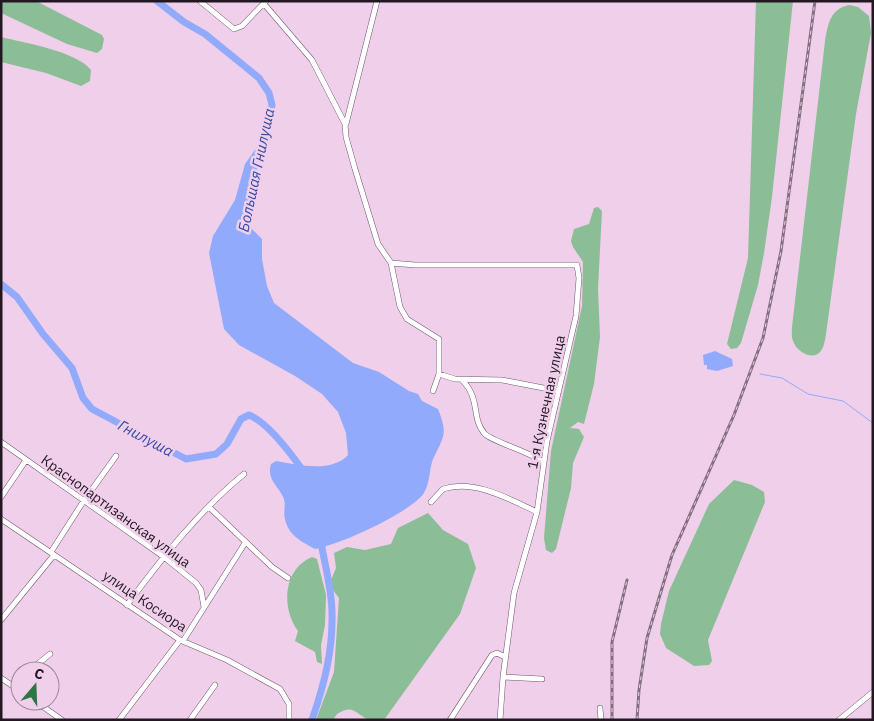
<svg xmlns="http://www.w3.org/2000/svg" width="874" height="721" viewBox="0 0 874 721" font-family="'IBM Plex Sans',sans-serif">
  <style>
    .green { fill: #8bbe96 }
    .water { fill: #92aafb }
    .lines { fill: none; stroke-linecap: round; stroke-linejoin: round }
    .stream { stroke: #92aafb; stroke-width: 1 }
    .river { stroke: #92aafb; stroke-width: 7 }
    .minor-casing { stroke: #72576e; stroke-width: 6 }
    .minor { stroke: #fff; stroke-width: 5 }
    .rail-casing { stroke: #846f81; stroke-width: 3 }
    .rail { stroke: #efcfea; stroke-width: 1; stroke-dasharray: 4; stroke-linecap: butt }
    .labels { text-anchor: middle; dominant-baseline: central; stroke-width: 5; stroke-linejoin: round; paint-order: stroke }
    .street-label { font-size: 14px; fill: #231822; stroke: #efcfea }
    .water-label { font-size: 15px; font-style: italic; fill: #3649a5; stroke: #efcfea }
  </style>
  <rect width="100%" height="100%" fill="#efcfea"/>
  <path class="green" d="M1,1H36L102,35L104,39L102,49L97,53L67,44L1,13Z
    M756,1H793L772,197L764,253L758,285L741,343L737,348L731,349L727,344L748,258Z
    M849,5L858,7L869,16L871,33L856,114L826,334C825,340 824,348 820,352C812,361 797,351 794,343C791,338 792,333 792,327L825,41C828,24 830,9 849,5Z
    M1,37C25,43 76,51 91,70L90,81L81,86L46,73L1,62Z
    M598,207L602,211L598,289L600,337L594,384L584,424L578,422L570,428L579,429L584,437L573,463L571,488L556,549L552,553L546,550L544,538L551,451L582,306L583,262L573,247L571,241L574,229L589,224L594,208Z
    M734,480L752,485L764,492L765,502L708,640L712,661L709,665L694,666L666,648L660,634L661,624L669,591L709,504Z
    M428,513L443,530L468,544L476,568L460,614L384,720C380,720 371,721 367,719C355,713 353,704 337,714L333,720H316L334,672L339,598L329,585L336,568L334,553L347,547L365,550L391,544L398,528Z
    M312,557L317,559L326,595L325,625L321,645L322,664L317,662L315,652L295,641L298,631C281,608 283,569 312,557Z"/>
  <path class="water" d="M267,133L246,211L247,224L262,239V259L267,286L274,303L353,363L379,372L409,391L418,394L422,401L438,409C448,434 444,436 433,459C429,470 430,483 424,493C410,513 339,545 315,549C302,542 288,535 285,519C283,513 286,506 284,499C279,486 266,480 271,464L276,461C298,465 332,473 348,455L346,433L338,412L322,394L295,376L239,345L224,329L209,253L213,236L235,200L245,164Z
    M715,351L732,359L733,366L717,371L707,369V365H704L703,355Z"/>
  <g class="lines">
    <path class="stream" d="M760,374L782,378L808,394L843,401L873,423"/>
    <path class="river" d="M157,1L184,22L205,34L259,78L269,93L272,105L265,140
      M244,223L250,191
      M1,284L17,297L43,334L72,368L83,398L92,409L186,459L216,454L227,444L241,419L249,415C267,422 292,455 304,472
      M312,720C324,685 333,651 332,613C332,592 326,569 322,548L323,540"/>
    <defs>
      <path id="minor" d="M200,1L234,29L242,26L266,1
        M265,5L312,60L345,124L346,137L355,169L378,244L391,263L400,307L407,319L439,339V374L433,391
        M346,124L377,1
        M391,263L415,265H577L579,278L576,316L547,441L537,512L514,593L503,677L500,720
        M439,374L455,379L502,380L559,391
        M462,380C481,399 471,417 484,433C490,441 528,451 543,462
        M1,442L164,557L196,583L201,590L204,607
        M1,497L26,460
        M431,502L443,489C475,479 509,499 537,512
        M209,507L272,567L288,578
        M1,519L180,640L227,660L280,689L289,704V720
        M51,552L83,502L116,456
        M127,605C162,558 199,511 244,474
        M1,620L54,555
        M183,641L245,543
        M29,671L50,654
        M503,677L542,679
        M1,678L20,691
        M12,685L20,680
        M35,701L62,720
        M600,708L601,720
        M119,720L180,640
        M190,720L215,685
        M450,720L492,655L497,653L505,657
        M839,720L873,692"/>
    </defs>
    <use href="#minor" class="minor-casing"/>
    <use href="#minor" class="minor"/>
    <defs>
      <path id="rail" d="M612,720V642L627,580
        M637,720L639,690L647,638L672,555L734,415L763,338L781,251L815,1"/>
    </defs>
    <use href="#rail" class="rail-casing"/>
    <use href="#rail" class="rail"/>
  </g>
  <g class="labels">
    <g class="street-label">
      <text transform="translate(546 402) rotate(-78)">1-я Кузнечная улица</text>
      <text transform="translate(116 511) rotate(36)">Краснопартизанская улица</text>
      <text transform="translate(145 601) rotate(34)">улица Косиора</text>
    </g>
    <g class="water-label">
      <text transform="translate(256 170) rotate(-78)">Большая Гнилуша</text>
      <text transform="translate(146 438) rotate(28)">Гнилуша</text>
    </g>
  </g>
  <rect width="874" height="721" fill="none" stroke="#231822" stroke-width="5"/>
  <g transform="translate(35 686) rotate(19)"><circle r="24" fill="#efcfea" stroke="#9d869a"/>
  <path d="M0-4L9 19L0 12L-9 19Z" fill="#2e7744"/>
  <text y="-8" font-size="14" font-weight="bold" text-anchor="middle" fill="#231822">С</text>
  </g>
</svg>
